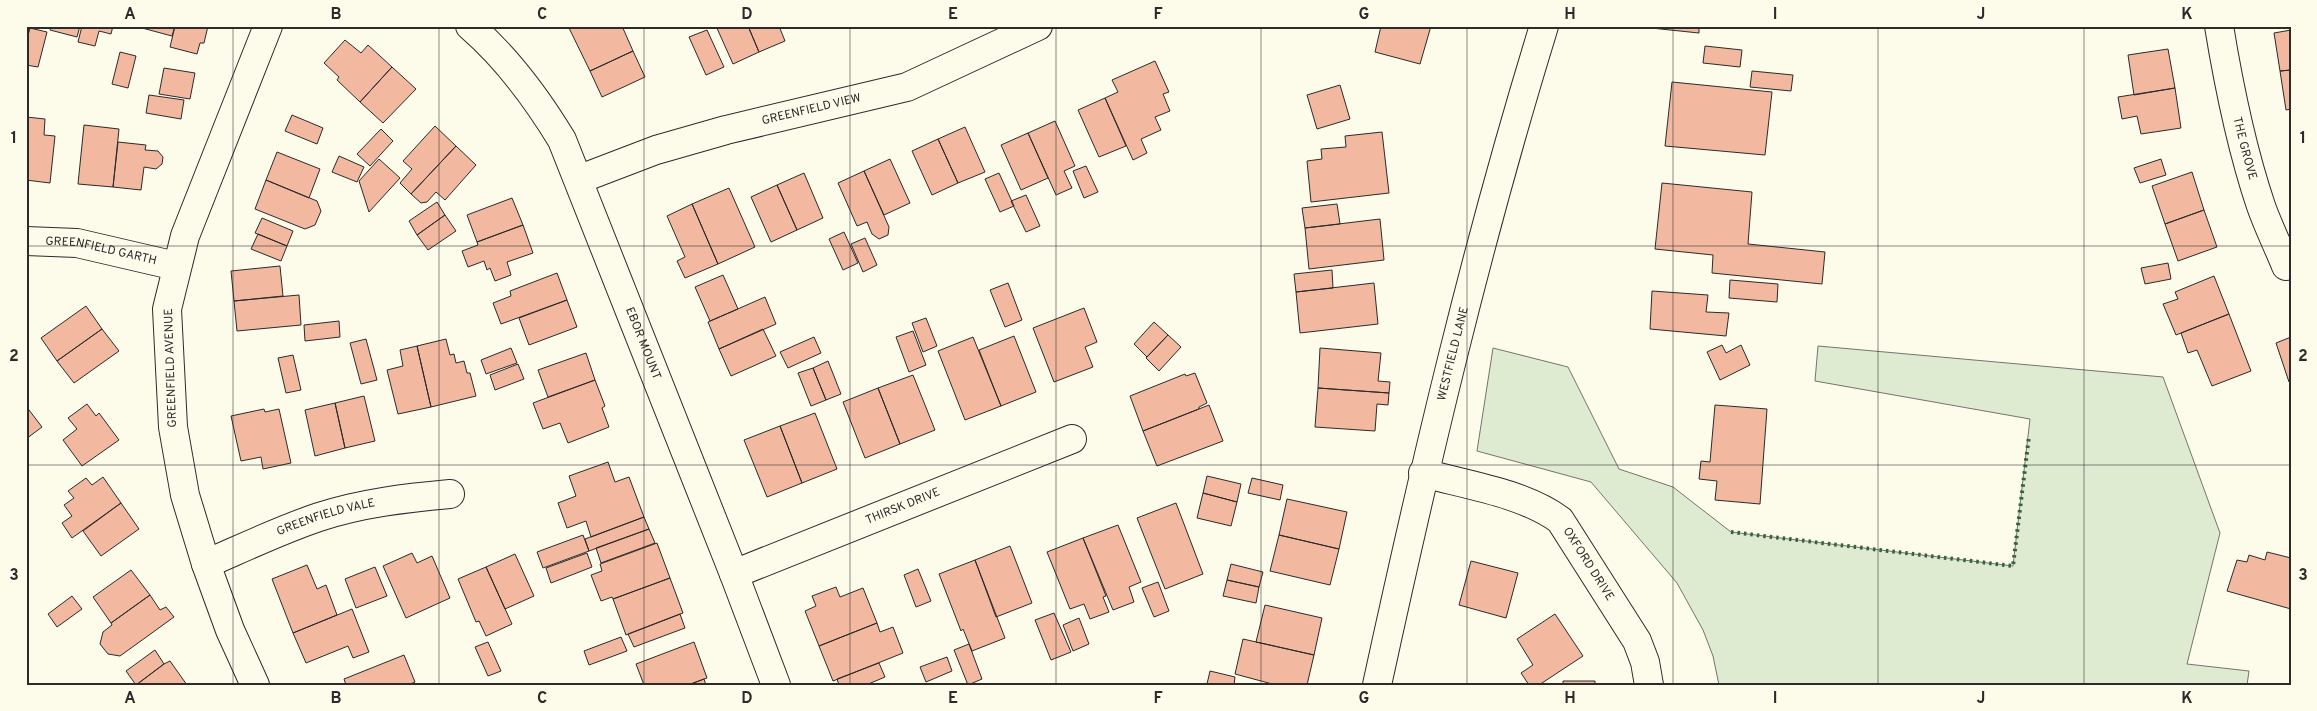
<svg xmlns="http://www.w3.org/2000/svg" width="2317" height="711" viewBox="0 0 2317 711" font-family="Overpass,sans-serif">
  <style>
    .green { fill: #deebd1; stroke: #74746e }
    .building { fill: #f2b8a0; stroke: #2b2b2b }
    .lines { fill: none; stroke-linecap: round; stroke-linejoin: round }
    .street-casing { stroke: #2b2b2b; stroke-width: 30 }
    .street { stroke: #fdfbea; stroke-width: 28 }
    .hedge { stroke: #34623c; stroke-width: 4; stroke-dasharray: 2.5 4; stroke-linecap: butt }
    .grid { fill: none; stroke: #2b2b2b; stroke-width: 1; stroke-opacity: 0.55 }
    .labels { text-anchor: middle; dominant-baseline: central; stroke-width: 4; stroke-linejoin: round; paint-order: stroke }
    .street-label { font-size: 12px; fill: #2b2b2b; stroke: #fdfbea }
    .neatline { fill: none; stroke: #2b2b2b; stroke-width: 2 }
    .grid-label { font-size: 16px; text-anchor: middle; font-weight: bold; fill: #2b2b2b }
  </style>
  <rect width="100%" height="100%" fill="#fdfbea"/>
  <path class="green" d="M1818,346L2163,377L2220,533L2187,664L2249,671L2247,685H1719L1713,656L1703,630L1677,583L1591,482L1477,451L1493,348L1568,367L1619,469L1673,487L1731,532L2013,566L2030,419L1815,381Z"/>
  <path class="building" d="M51,26H50H80L77,37L50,30Z
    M82,26H81H113L111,34L99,31L95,46L78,42Z
    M142,26H175L172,36L142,28Z
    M175,26H208L204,43H200L197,54L170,47Z
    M573,26H622L633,51L590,71L569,28Z
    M716,26H748L759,52L733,64Z
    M748,26H779L785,41L759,52Z
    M1381,26H1431L1420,64L1375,52Z
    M1651,26H1699V33L1651,28Z
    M30,28L47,32L38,67L26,65V43Z
    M707,30L724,67L706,75L689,37Z
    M2291,30V70L2280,71L2274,33Z
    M345,40L361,53L368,45L392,67L360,102L337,80L339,77L324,63Z
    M1705,46L1742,50L1740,67L1703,63Z
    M2168,49L2175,88L2134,95L2128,55Z
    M633,51L645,77L602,97L590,71Z
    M120,52L136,56L128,88L112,84Z
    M1155,61L1169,92L1163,94L1170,111L1155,117L1161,130L1141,139L1147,153L1133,160L1105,98L1118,92L1112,80Z
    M392,67L416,89L383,123L360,102Z
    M164,68L195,73L190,99L159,94Z
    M2291,70V109L2286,110L2280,71Z
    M1752,71L1793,75L1791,91L1750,87Z
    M1672,82L1772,92L1765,155L1665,146Z
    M1340,85L1350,119L1317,129L1307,95Z
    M2175,88L2181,128L2141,134L2137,116L2122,119L2118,97Z
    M149,95L184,100L181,119L146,113Z
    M1105,98L1126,146L1099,157L1078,110Z
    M292,115L323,128L317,144L285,131Z
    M26,117L45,119L44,135L55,136L50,183L26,180Z
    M1055,121L1075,166L1064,171L1072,188L1056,195L1028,133Z
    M84,125L119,129L113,187L78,184Z
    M435,126L456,146L411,194L400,183L412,169L403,161Z
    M965,127L985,172L958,183L938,139Z
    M381,129L393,141L370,166L357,154Z
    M1382,132L1389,193L1311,202L1307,161L1322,159L1321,149L1346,147L1345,136Z
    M1028,133L1048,178L1021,190L1001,145Z
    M938,139L958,183L932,195L912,151Z
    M118,142L146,145L145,150L158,151L163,157L162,164L156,169L144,167L141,190L113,187Z
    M456,146L476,165L445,200L436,192L427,202L421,203L411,194Z
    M277,152L320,169L309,198L266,180Z
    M339,156L364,167L357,182L332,172Z
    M379,159L400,178L369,212L359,181Z
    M890,159L910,203L884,215L864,171Z
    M2161,159L2166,175L2140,183L2134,168Z
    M1086,166L1098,192L1084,198L1073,171Z
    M864,171L889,227L888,235L879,239L872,234L867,222L857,226L838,183Z
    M2192,172L2204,210L2165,224L2152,186Z
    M804,173L823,218L797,230L777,185Z
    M999,173L1014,206L1000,212L985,179Z
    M266,180L317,201L321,211L315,225L305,229L255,209Z
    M1662,183L1752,192L1748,244L1825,252L1822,284L1712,273L1713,255L1655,249Z
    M777,185L797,230L771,242L751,197Z
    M729,188L755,247L718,264L692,204Z
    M1026,195L1040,226L1026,232L1011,201Z
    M512,198L523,225L477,242L467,215Z
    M437,202L445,215L417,235L409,221Z
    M692,204L718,264L685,278L677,261L685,257L667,216Z
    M1337,204L1340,224L1305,228L1302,208Z
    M2204,210L2217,247L2178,261L2165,224Z
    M445,215L456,231L428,250L417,235Z
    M262,218L293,231L287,246L255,233Z
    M1380,219L1384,260L1309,269L1305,228Z
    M523,225L533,253L507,262L511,275L495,281L490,268L487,270L484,261L468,267L462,251L478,245L477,242Z
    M844,232L858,263L843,270L829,239Z
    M258,234L287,246L281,261L251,249Z
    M865,238L877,265L863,272L851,244Z
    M2168,263L2171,279L2145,284L2141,268Z
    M280,266L283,296L234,301L231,271Z
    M1332,270L1333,288L1296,292L1294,274Z
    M557,273L567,300L501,324L493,303L511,296L510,291Z
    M723,275L738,309L710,321L695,287Z
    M2214,276L2229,314L2176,335L2163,304L2178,299L2175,292Z
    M1730,280L1778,284L1777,302L1729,298Z
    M1008,283L1022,320L1005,327L990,290Z
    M1374,283L1378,324L1300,333L1296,292Z
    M1652,291L1708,295L1706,312L1729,313L1726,336L1650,329Z
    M299,295L301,325L237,331L234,301Z
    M765,297L776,324L719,349L708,322Z
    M567,300L577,327L529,345L519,318Z
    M86,306L102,329L57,361L41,338Z
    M1084,308L1097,342L1085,347L1093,367L1054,382L1033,328Z
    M2229,314L2251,371L2212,386L2197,350L2188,353L2181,333Z
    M926,318L937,346L923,352L912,323Z
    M339,321L340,337L305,341L304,325Z
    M1154,322L1168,335L1147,357L1134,344Z
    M102,329L119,351L74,383L57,361Z
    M763,329L776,356L731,376L719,349Z
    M913,331L926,365L909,372L896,337Z
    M1168,335L1181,347L1159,371L1146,358Z
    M1014,336L1036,392L1001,406L979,350Z
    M814,337L821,353L788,368L780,352Z
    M973,337L1001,406L965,420L938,351Z
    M2291,337V381L2289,382L2276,343Z
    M366,339L377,380L361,384L350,343Z
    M446,339L450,355L454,354L456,363L464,361L467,373H470L476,396L431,407L417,346Z
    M1722,345L1726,353L1741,345L1750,365L1720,380L1707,352Z
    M417,346L431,407L398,414L387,370L403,366L400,350Z
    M511,348L517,363L486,374L481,360Z
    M1320,348L1381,353L1378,381L1390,382L1389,393L1318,388Z
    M586,353L595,380L548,397L538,370Z
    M293,355L301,390L286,393L278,358Z
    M828,361L841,394L826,400L813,368Z
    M518,364L524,379L495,390L490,375Z
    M813,368L826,400L811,406L798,373Z
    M1195,373L1207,403L1199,407V409L1143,431L1130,396L1185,374L1186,376Z
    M913,375L935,430L900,444L878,388Z
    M595,380L605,406L602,408L609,427L568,443L560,423L543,429L533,403Z
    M878,388L900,444L865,458L843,402Z
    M1318,388L1389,393L1388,405L1377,404L1375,431L1315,427Z
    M364,396L375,441L345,448L335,403Z
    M335,403L345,448L315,456L305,410Z
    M87,404L96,416L99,413L119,440L82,466L63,440L77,429L68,418Z
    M1209,405L1223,441L1157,466L1143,431Z
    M1715,405L1767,409L1760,504L1715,500L1717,481L1699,479L1701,461L1710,462Z
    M26,406L42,427L26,439Z
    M264,409L265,412L279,409L291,463L263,469L261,457L241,461L231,416Z
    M815,413L837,469L802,483L780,426Z
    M780,426L802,483L767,497L744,440Z
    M608,462L615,482L629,477L644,517L591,537L586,521L567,528L558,503L576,496L569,476Z
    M1207,476L1241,484L1237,502L1203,493Z
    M103,477L121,503L72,538L62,523L72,516L64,505L74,498L68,491L86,478L92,485Z
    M1252,478L1283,485L1280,500L1248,493Z
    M1203,493L1237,502L1231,526L1197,518Z
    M1287,499L1347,512L1339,549L1279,535Z
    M121,503L139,529L101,556L83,531Z
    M1176,503L1203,574L1165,589L1137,518Z
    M644,517L649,529L589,551L585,539Z
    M1118,525L1141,582L1129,587L1134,602L1113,610L1083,538Z
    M649,529L655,543L601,563L596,548Z
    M583,535L589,551L543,568L537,552Z
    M1279,535L1339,549L1330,585L1270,571Z
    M1083,538L1106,596L1103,597L1109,612L1090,619L1084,604L1070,609L1047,552Z
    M657,543L670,578L613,599L612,597L601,601L591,575L602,571L600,564Z
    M1010,546L1032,603L996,617L975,560Z
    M2267,552L2291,558V609L2227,591L2237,560L2247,562L2249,555L2265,560Z
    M412,553L417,563L432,556L450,598L406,618L383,566Z
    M587,553L592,567L551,583L546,568Z
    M515,554L534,596L505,609L486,567Z
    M975,560L1005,638L972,651L963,629L961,631L939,574Z
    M1471,561L1518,573L1506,618L1459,605Z
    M1231,564L1263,572L1259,587L1227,580Z
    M307,565L317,589L326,585L337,615L293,633L272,579Z
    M375,567L387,596L356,608L345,579Z
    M486,567L512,624L486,636L479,621L476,622L458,579Z
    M918,569L931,601L916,607L904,575Z
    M131,570L150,595L111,623L93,597Z
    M670,578L683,613L626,635L613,599Z
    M1227,580L1259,587L1256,603L1223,596Z
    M1158,582L1169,611L1154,617L1142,588Z
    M836,587L840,597L863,588L877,623L819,646L805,611L816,606L812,596Z
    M150,595L160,610L166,607L174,617L120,656L108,654L100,644L103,632L112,625L111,623Z
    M72,596L82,609L57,627L48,614Z
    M1265,605L1322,618L1314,655L1256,642Z
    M352,609L369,652L353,658L348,646L306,663L293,633Z
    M1054,613L1071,652L1051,660L1035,620Z
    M680,614L685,628L634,647L628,634Z
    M1555,614L1583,656L1539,685H1529L1521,673L1533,665L1517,639Z
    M1079,618L1089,644L1073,651L1063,625Z
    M877,623L880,632L893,627L903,653L833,681L819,646Z
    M621,637L627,651L589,665L584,651Z
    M1243,639L1314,655L1307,685H1276L1235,674Z
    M488,642L501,671L488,676L475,647Z
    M694,642L707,678L688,685H644L636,664Z
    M969,644L982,679L968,685L954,650Z
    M155,650L164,664L136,685L126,671Z
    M404,655L415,682L408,685H346L344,679Z
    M947,657L952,671L926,682L920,667Z
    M170,661L187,685H136L164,664Z
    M879,663L885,677L866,685H839L837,679Z
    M1210,671L1235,677L1234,685L1207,684Z
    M704,679L706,685H688Z
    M1563,681H1595V685H1563Z"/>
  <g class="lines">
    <defs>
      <g id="street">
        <path id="s1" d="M470,26C508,59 536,97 562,140L734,574L776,685"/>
        <path id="s2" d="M2219,26C2229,87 2241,147 2261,206C2268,226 2278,246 2286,266"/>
        <path id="s3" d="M580,179L656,150L726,130L907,87L1038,26"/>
        <path id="s4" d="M26,241L77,243L176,266"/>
        <path id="s5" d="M1423,473C1467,485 1523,493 1560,520L1637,641L1645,662L1649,685"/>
        <path id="s6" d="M206,564C243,548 280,530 319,517C362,503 406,498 450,494"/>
        <path id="s7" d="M734,574L1072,439"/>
        <path d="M255,685L230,630L206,564L185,495L173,427L167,309L185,236L268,26"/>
        <path id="s8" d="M1377,685C1425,464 1477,243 1544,26"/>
      </g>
    </defs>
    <use href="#street" class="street-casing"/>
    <use href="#street" class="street"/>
    <path class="hedge" d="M1731,532L2013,566L2029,436"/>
  </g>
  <path class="grid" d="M233,26V685M439,26V685M644,26V685M850,26V685M1056,26V685M1261,26V685M1467,26V685M1673,26V685M1878,26V685M2084,26V685M26,246H2291M26,465H2291"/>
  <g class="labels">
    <g class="street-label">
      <text stroke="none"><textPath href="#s3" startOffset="242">GREENFIELD VIEW</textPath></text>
      <text stroke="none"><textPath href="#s2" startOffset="125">THE GROVE</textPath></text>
      <text stroke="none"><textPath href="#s4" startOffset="76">GREENFIELD GARTH</textPath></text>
      <text stroke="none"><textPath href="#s1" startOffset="366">EBOR MOUNT</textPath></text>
      <text stroke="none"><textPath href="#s8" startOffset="340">WESTFIELD LANE</textPath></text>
      <text transform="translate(171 368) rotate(-92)">GREENFIELD AVENUE</text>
      <text stroke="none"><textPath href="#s7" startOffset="182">THIRSK DRIVE</textPath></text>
      <text stroke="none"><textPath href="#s6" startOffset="129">GREENFIELD VALE</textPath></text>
      <text stroke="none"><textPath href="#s5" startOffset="198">OXFORD DRIVE</textPath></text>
    </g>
  </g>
  <rect width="2317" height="711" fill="none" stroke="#fdfbea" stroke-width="55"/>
  <rect x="28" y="28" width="2262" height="656" class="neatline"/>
  <g class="grid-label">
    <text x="130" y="19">A</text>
    <text x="336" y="19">B</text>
    <text x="542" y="19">C</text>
    <text x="747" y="19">D</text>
    <text x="953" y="19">E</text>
    <text x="1158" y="19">F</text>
    <text x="1364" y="19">G</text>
    <text x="1570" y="19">H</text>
    <text x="1775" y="19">I</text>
    <text x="1981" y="19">J</text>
    <text x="2187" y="19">K</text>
    <text x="14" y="143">1</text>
    <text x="2303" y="143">1</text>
    <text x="14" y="361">2</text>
    <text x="2303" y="361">2</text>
    <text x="14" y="580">3</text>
    <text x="2303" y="580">3</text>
    <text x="130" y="703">A</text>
    <text x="336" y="703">B</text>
    <text x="542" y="703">C</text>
    <text x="747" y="703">D</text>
    <text x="953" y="703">E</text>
    <text x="1158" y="703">F</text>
    <text x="1364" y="703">G</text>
    <text x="1570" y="703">H</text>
    <text x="1775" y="703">I</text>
    <text x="1981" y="703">J</text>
    <text x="2187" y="703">K</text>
  </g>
</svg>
